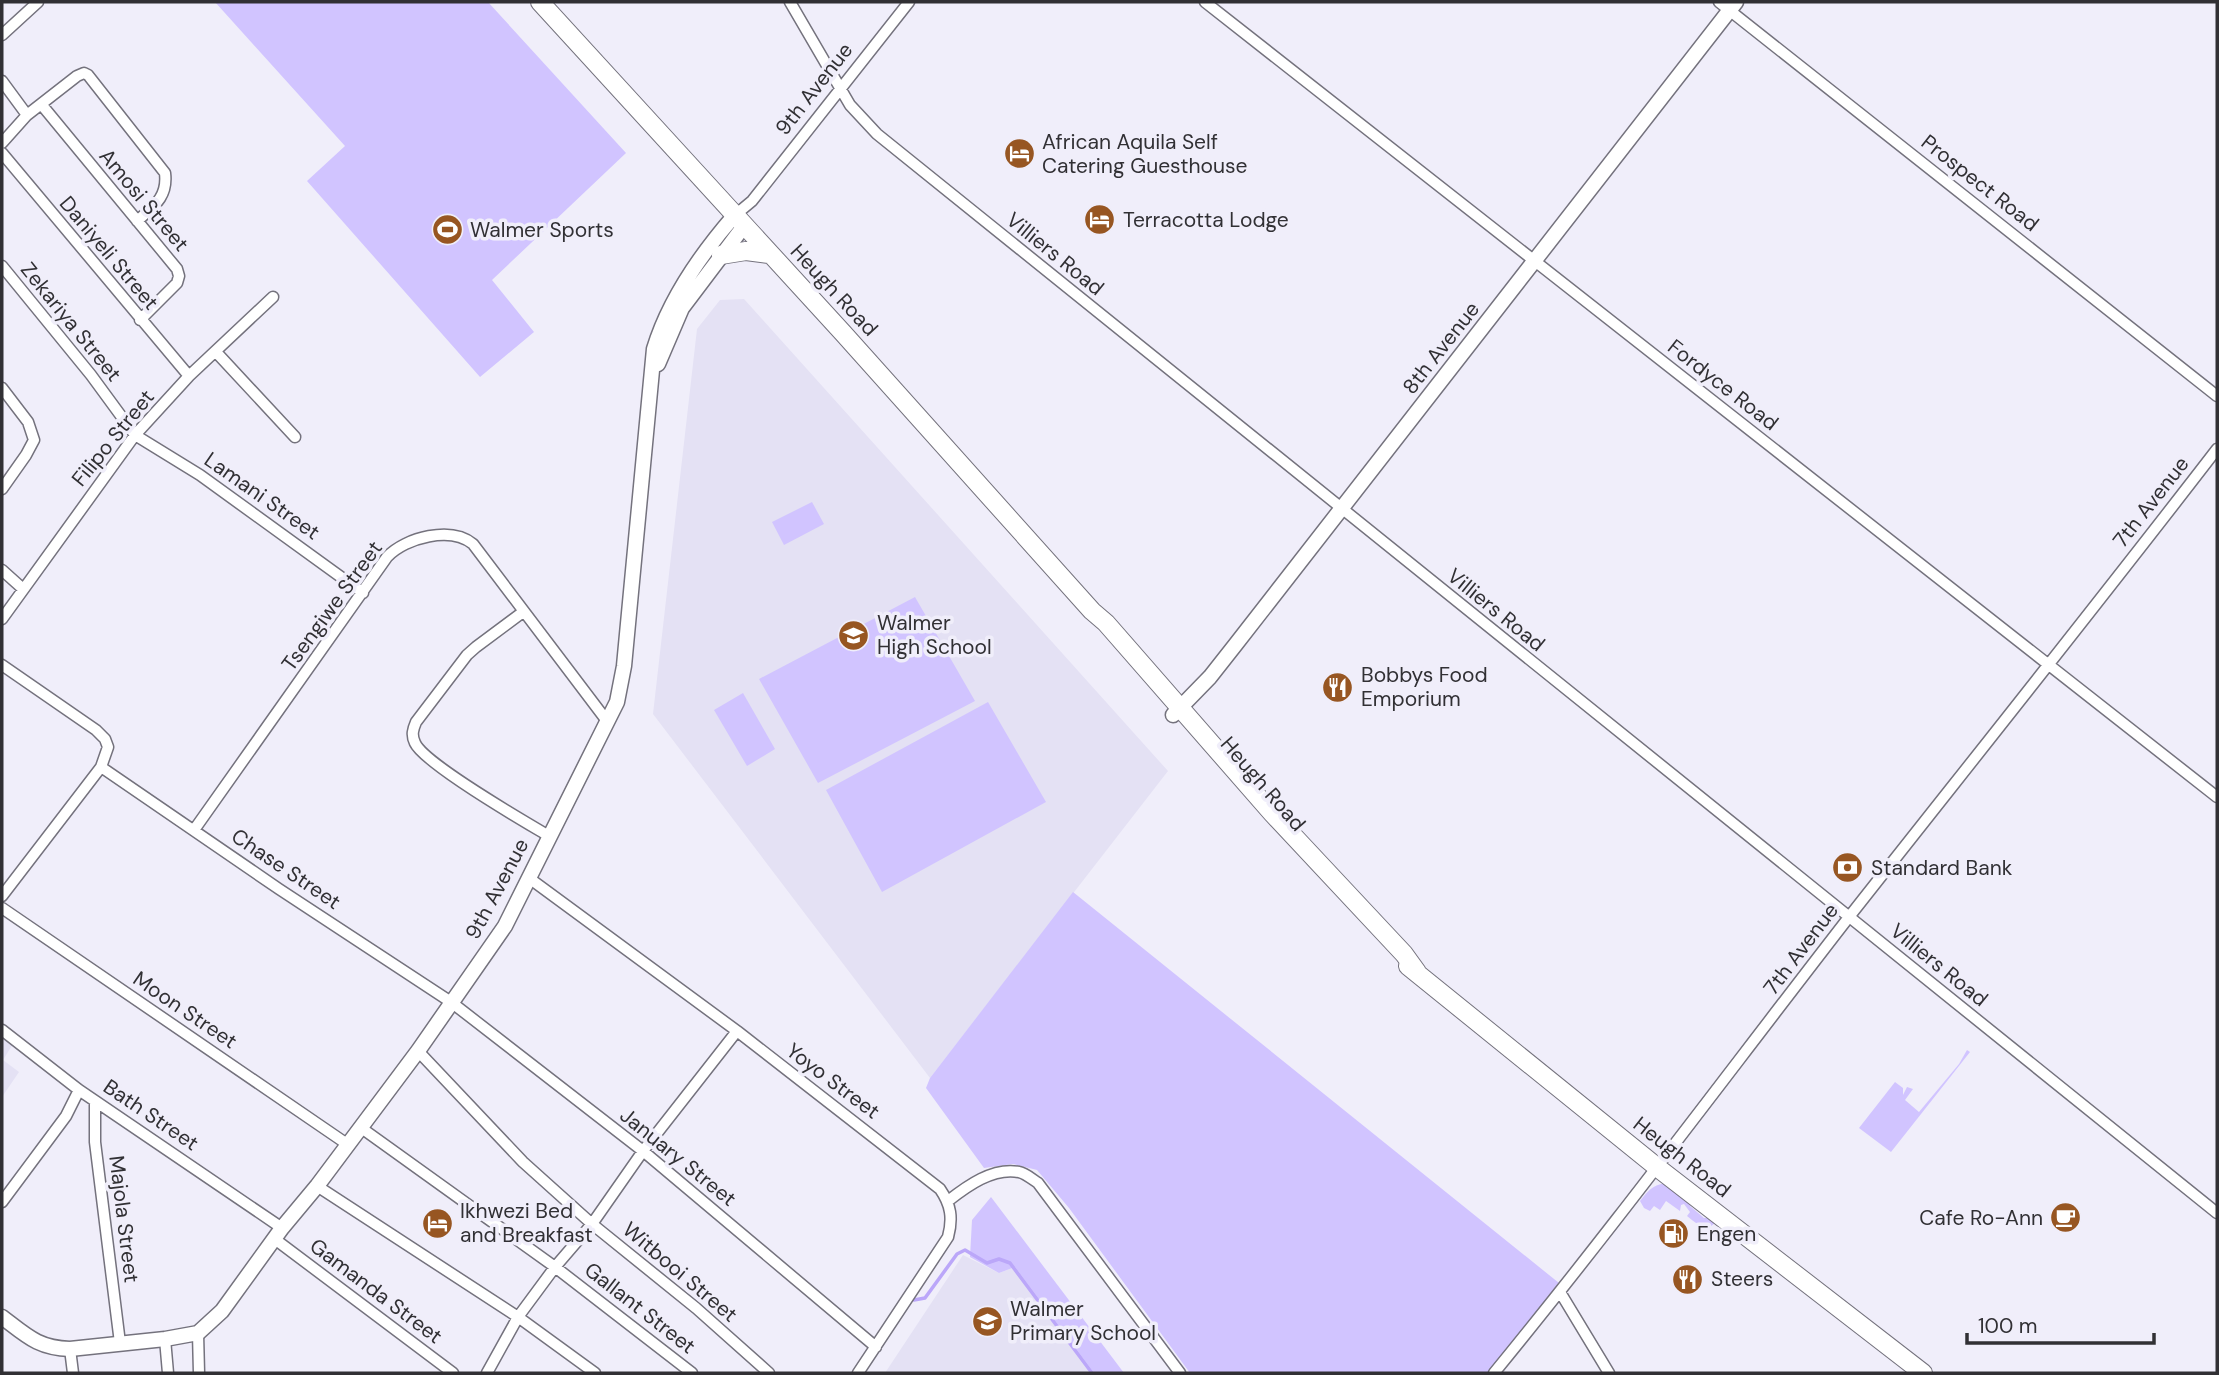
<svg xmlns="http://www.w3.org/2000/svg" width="2219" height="1375" viewBox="0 0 2219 1375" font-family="'DM Sans',sans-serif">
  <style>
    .built { fill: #e4e1f4 }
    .green { fill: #d1c4ff }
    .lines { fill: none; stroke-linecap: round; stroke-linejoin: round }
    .stream { stroke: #bba7f9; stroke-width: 3.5 }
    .minor-casing { stroke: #74727d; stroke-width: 13 }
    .tertiary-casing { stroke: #74727d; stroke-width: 17 }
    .primary-casing { stroke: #74727d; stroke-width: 20 }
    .minor { stroke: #fff; stroke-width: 10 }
    .tertiary { stroke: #fff; stroke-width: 14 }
    .primary { stroke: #fff; stroke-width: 18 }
    .labels { text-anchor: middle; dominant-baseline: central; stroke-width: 7; stroke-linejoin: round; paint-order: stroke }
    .street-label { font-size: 21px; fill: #313034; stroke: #f0eefa }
    .poi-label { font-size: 21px; fill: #313034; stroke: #f0eefa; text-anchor: start }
  </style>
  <rect width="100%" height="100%" fill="#f0eefa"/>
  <path class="built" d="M744,299L1168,771L930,1078L653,714L697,329L720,300Z
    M2,1036L13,1044L3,1060L19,1072L2,1097Z
    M963,1255L999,1273L1015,1267L1094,1373H885Z"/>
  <path class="green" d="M215,2H488L626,153L492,280L534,332L480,377L307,181L345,146Z
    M812,502L824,524L784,545L772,522Z
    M915,597L975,701L818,783L759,679Z
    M743,693L775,749L747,766L714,710Z
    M988,702L1046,802L882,892L826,790Z
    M1073,892L1559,1283L1488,1373H1190L1069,1208L1037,1170L1013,1164L984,1168L926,1088L930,1078Z
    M1967,1050L1970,1052L1891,1152L1859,1128L1895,1082L1903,1088V1095L1907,1087L1913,1089L1905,1100L1919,1112L1959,1064Z
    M1666,1183L1688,1197L1690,1206L1704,1218H1713L1716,1222C1706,1233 1697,1224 1687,1216L1690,1212L1684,1204L1681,1205L1680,1211L1666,1201L1660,1210L1654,1206L1650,1211L1644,1208L1640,1201C1648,1191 1652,1185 1666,1183Z
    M991,1197L1124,1373H1094L1015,1267L999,1273L970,1257L972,1220Z"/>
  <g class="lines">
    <path class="stream" d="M914,1300L925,1298L957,1254L965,1250L987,1263L999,1259L1010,1263L1092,1373"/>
    <defs>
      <path id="minor" d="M790,2L850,105L877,134L2217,1213
        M1205,2L2217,797
        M1719,2L2217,396
        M2,35L38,2
        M2,81L27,115
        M41,104L177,269L179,276L177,283L140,320
        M2,143L27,115L77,76L84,73L88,75L165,173C168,197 154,206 137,221
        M2,153L189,376
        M734,216L752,201L909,2
        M2,266L91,375L135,435L200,475L363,593
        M216,352L295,437
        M2,388L28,422L34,440L26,455L2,489
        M2,570L22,588
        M523,612L476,647L467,655L416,722C413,729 411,735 415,743C424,763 525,822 549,836
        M2,619L135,435L189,376L273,297
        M2,665L96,730L105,739L108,747L101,767L2,896
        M101,767L279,889L451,1002L643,1151L876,1347
        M194,830L387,557C406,537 451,526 473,544L607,721
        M529,878L737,1031L940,1189C951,1205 953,1218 948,1237L858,1373
        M2,908L347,1144
        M2,1030L79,1090L282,1228
        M418,1051L523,1162L592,1224L696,1308L769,1373
        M95,1101V1142L120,1343
        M360,1127L555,1267L692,1373
        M317,1186L518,1317L595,1373
        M948,1201C967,1186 993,1167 1019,1172C1025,1173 1032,1179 1038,1183L1180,1373
        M2,1202L66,1116L79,1090
        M276,1240L453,1373
        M1560,1292L1609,1373
        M198,1333L199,1373
        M165,1339L168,1373
        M70,1349L73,1373
        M487,1373L518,1317L555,1267L592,1224L643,1151L737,1031
        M1494,1373C1616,1224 1731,1069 1849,917C1972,761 2096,606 2217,449"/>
      <path id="tertiary" d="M658,364L682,308L744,226
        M1173,715L1210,677L1236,644L1736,2
        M2,1317C27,1336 38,1348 70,1349L165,1339L198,1333L222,1311L282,1228L317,1186L418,1051L505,926L617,702L624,666L654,349C669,300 701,254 734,216"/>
      <path id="primary" d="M540,2L843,333L1092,611L1106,623L1272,813L1404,954L1417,972
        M721,255L746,251L769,254
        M1408,966L1658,1168L1923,1373"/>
    </defs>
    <use href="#minor" class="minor-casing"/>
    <use href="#tertiary" class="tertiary-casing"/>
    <use href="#primary" class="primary-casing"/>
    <use href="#minor" class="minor"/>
    <use href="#tertiary" class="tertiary"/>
    <use href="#primary" class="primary"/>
  </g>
  <defs>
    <symbol id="hotel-disc" viewBox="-11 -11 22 22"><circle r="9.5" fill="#975622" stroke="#f0eefa"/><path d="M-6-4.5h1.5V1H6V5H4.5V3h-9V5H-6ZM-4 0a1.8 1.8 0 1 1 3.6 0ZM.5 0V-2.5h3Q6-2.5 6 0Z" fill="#fff"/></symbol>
    <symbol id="stadium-disc" viewBox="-11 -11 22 22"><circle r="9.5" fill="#975622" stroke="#f0eefa"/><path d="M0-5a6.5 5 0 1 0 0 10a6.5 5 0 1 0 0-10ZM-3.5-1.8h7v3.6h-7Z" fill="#fff"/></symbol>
    <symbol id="school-disc" viewBox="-11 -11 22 22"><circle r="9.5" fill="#975622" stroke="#f0eefa"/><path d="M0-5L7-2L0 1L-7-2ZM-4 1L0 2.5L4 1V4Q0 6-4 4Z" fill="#fff"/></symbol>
    <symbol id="restaurant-disc" viewBox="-11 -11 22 22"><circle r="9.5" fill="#975622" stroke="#f0eefa"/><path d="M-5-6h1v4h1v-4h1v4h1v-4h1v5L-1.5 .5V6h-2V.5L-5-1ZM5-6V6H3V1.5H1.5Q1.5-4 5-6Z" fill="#fff"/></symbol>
    <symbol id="bank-disc" viewBox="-11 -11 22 22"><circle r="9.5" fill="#975622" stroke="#f0eefa"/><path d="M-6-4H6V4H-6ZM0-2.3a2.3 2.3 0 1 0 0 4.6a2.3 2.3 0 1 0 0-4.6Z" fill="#fff"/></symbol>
    <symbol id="cafe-disc" viewBox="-11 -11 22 22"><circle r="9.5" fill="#975622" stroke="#f0eefa"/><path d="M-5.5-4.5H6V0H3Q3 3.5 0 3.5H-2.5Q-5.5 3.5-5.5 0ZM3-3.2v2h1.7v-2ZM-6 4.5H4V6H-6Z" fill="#fff"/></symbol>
    <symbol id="fuel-disc" viewBox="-11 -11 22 22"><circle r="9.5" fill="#975622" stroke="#f0eefa"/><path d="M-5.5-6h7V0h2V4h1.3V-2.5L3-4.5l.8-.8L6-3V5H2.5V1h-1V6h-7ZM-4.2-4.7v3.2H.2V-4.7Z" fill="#fff"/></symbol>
  </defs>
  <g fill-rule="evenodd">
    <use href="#hotel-disc" x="1002" y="136" width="35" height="35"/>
    <use href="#hotel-disc" x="1082" y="202" width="35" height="35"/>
    <use href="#stadium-disc" x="430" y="212" width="35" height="35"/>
    <use href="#school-disc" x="836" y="618" width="35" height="35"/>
    <use href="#restaurant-disc" x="1320" y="670" width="35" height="35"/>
    <use href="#bank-disc" x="1830" y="850" width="35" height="35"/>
    <use href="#cafe-disc" x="2048" y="1200" width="35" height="35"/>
    <use href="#hotel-disc" x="420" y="1206" width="35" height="35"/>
    <use href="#fuel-disc" x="1656" y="1216" width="35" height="35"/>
    <use href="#restaurant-disc" x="1670" y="1262" width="35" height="35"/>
    <use href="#school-disc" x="970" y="1304" width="35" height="35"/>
  </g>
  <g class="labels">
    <g class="street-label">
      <text transform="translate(814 89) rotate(-52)">9th Avenue</text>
      <text transform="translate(1980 183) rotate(38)">Prospect Road</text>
      <text transform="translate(144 200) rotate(50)">Amosi Street</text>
      <text transform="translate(109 253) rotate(50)">Daniyeli Street</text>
      <text transform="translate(1055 254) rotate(39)">Villiers Road</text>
      <text transform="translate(834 290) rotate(47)">Heugh Road</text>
      <text transform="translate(71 322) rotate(51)">Zekariya Street</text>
      <text transform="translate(1441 348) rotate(-52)">8th Avenue</text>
      <text transform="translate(1723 385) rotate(38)">Fordyce Road</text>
      <text transform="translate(113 438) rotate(-51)">Filipo Street</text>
      <text transform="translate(262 496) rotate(35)">Lamani Street</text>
      <text transform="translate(2151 502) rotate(-52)">7th Avenue</text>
      <text transform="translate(332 606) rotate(-54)">Tsengiwe Street</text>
      <text transform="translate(1496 610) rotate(39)">Villiers Road</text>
      <text transform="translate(1263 784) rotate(49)">Heugh Road</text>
      <text transform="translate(286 869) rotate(34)">Chase Street</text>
      <text transform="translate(497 889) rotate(-62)">9th Avenue</text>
      <text transform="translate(1801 949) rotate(-53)">7th Avenue</text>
      <text transform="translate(1939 965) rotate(39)">Villiers Road</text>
      <text transform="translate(185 1010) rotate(34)">Moon Street</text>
      <text transform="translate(833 1081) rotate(37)">Yoyo Street</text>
      <text transform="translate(151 1115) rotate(34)">Bath Street</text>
      <text transform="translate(678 1157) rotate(39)">January Street</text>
      <text transform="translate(1682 1157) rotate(38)">Heugh Road</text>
      <text transform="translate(124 1219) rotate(83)">Majola Street</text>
      <text transform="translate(680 1272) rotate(40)">Witbooi Street</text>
      <text transform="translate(376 1291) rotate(37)">Gamanda Street</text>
      <text transform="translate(640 1308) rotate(38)">Gallant Street</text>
    </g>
    <g class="poi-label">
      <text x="1042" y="142">African Aquila Self<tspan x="1042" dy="24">Catering Guesthouse</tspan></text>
      <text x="1123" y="220">Terracotta Lodge</text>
      <text x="470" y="230">Walmer Sports</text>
      <text x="877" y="623">Walmer<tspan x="877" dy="24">High School</tspan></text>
      <text x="1361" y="675">Bobbys Food<tspan x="1361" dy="24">Emporium</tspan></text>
      <text x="1871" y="868">Standard Bank</text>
      <text x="460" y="1211">Ikhwezi Bed<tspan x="460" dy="24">and Breakfast</tspan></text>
      <text x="2043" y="1218" text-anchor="end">Cafe Ro-Ann</text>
      <text x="1697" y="1234">Engen</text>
      <text x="1711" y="1279">Steers</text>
      <text x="1010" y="1309">Walmer<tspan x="1010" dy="24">Primary School</tspan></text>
    </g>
  </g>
  <rect width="2219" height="1375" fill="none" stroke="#313034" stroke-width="7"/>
  <path d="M1967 1333v10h187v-10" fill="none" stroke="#313034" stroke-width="3.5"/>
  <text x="1978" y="1333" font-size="21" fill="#313034" stroke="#f0eefa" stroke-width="5" paint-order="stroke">100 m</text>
</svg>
